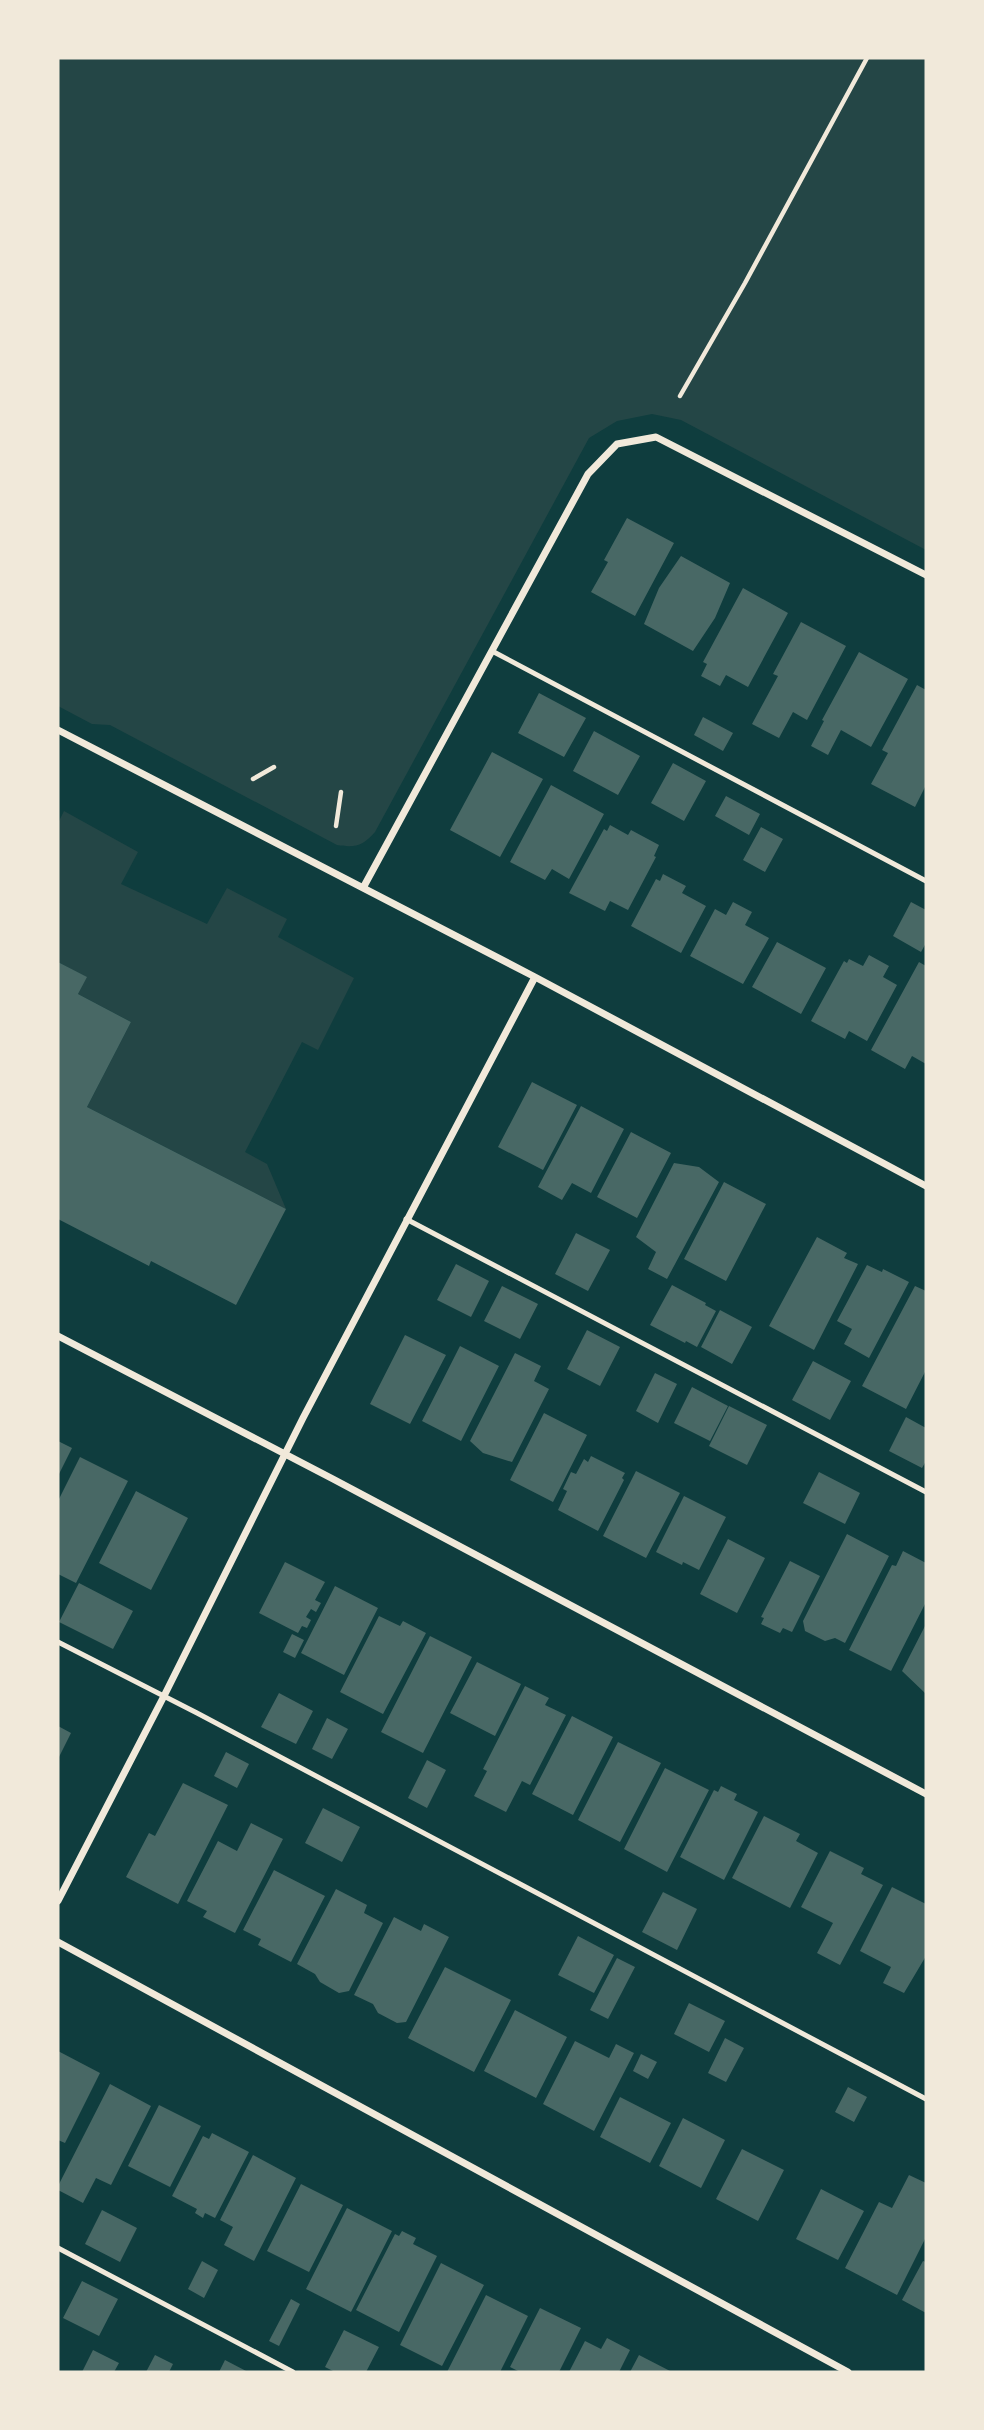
<svg xmlns="http://www.w3.org/2000/svg" width="984" height="2430" viewBox="0 0 984 2430" font-family="'DejaVu Sans',sans-serif">
  <style>
    .green { fill: #244646 }
    .building { fill: #486865 }
    .lines { fill: none; stroke-linecap: round; stroke-linejoin: round }
    .path { stroke: #f1e9da; stroke-width: 4.5 }
    .service { stroke: #f1e9da; stroke-width: 5 }
    .minor { stroke: #f1e9da; stroke-width: 7 }
  </style>
  <rect width="100%" height="100%" fill="#0f3d3e"/>
  <path class="green" d="M58,58H926V550L681,420L652,414L617,421L589,438L375,832C363,846 355,848 337,845L110,725L92,724L58,706Z
    M64,811L138,852L121,884L207,924L227,888L287,919L278,937L354,978L318,1050L302,1042L245,1152L267,1164L286,1209L87,1107L131,1022L78,994L86,977L58,962V823Z"/>
  <path class="building" d="M627,518L674,543L635,616L591,592L608,562L604,560Z
    M681,556L730,583L715,618L693,651L644,624L659,588Z
    M743,588L788,613L748,687L726,675L720,686L701,676L707,664L703,662Z
    M801,622L846,646L807,720L793,712L779,738L752,724L778,676L773,674Z
    M859,652L908,679L871,747L841,730L828,755L811,746L824,721L822,720Z
    M917,685L926,690V785L915,807L871,784L888,753L882,750Z
    M539,693L586,718L564,757L518,733Z
    M703,717L733,733L723,751L694,735Z
    M594,731L640,756L618,795L573,771Z
    M492,752L543,779L500,857L450,830Z
    M673,763L706,781L684,821L651,803Z
    M551,785L604,814L569,879L552,869L545,880L510,862Z
    M726,796L760,814L749,835L715,816Z
    M610,825L628,835L631,830L659,845L654,856L656,857L628,910L610,901L605,911L569,893L604,829L607,831Z
    M761,827L783,839L765,872L743,860Z
    M663,874L686,886L682,893L706,906L681,953L631,926L656,879L660,881Z
    M733,902L752,912L745,925L769,938L743,984L690,956L715,909L726,915Z
    M911,902L926,910V943L921,952L893,936Z
    M777,942L826,968L801,1014L752,987Z
    M869,955L889,966L883,977L897,985L867,1041L849,1031L845,1039L811,1021L844,961L847,963L849,959L863,966Z
    M58,962L87,977L78,994L131,1022L87,1107L286,1209L236,1305L151,1261L149,1266L58,1219Z
    M919,962L926,966V1064L912,1056L905,1069L871,1050Z
    M532,1082L577,1105L543,1170L498,1147Z
    M581,1106L624,1129L591,1193L572,1183L562,1200L538,1187Z
    M631,1132L671,1153L637,1218L597,1197Z
    M674,1163L699,1167L719,1182L667,1279L648,1269L656,1252L636,1237Z
    M724,1182L766,1204L726,1281L684,1259Z
    M576,1233L610,1250L588,1291L555,1274Z
    M817,1237L847,1253L844,1258L858,1264L814,1350L769,1326Z
    M456,1264L489,1281L471,1317L437,1300Z
    M867,1265L882,1272L883,1269L909,1282L869,1358L844,1344L852,1329L837,1321Z
    M672,1285L706,1303L705,1305L716,1311L697,1347L686,1341L685,1343L650,1325Z
    M502,1286L538,1304L520,1339L484,1321Z
    M915,1286L926,1291V1370L906,1409L862,1386Z
    M720,1310L752,1327L732,1364L701,1347Z
    M587,1330L620,1347L600,1386L567,1369Z
    M405,1335L446,1355L410,1424L370,1404Z
    M460,1346L499,1366L461,1441L422,1421Z
    M515,1353L541,1366L534,1381L549,1389L512,1462L483,1453L470,1441Z
    M813,1361L851,1381L830,1420L792,1400Z
    M655,1373L677,1384L658,1423L636,1411Z
    M692,1387L728,1406L710,1441L674,1423Z
    M729,1406L767,1425L747,1465L709,1446Z
    M544,1413L587,1435L553,1502L510,1480Z
    M906,1417L926,1428V1461L922,1468L889,1451Z
    M58,1441L72,1448L58,1476Z
    M591,1456L625,1473L622,1478L624,1480L598,1531L558,1510L567,1491L563,1489L571,1472L576,1474L584,1459L588,1462Z
    M80,1457L128,1481L76,1583L58,1574V1501Z
    M636,1471L680,1493L646,1558L603,1536Z
    M819,1472L860,1493L845,1524L803,1503Z
    M136,1491L188,1518L151,1590L99,1563Z
    M684,1496L726,1517L699,1570L683,1562L682,1565L656,1552Z
    M847,1534L889,1556L845,1643L835,1638L825,1641L805,1631L803,1621Z
    M728,1539L765,1558L737,1613L700,1594Z
    M903,1551L926,1563V1602L891,1671L849,1650L892,1565L896,1566Z
    M790,1561L820,1576L792,1632L783,1628L780,1633L761,1624L764,1618L761,1617Z
    M285,1562L325,1582L315,1600L321,1603L316,1612L311,1609L306,1617L311,1620L307,1628L302,1626L298,1633L259,1613Z
    M79,1583L133,1611L113,1649L59,1622Z
    M335,1586L378,1608L344,1675L301,1653Z
    M379,1616L400,1626L403,1621L426,1633L383,1714L340,1692Z
    M926,1624V1694L902,1671Z
    M292,1634L304,1640L295,1658L283,1652Z
    M430,1636L472,1657L423,1753L381,1732Z
    M477,1662L521,1684L495,1736L450,1713Z
    M525,1686L549,1698L545,1705L566,1715L530,1785L522,1781L506,1812L474,1796L487,1771L483,1769Z
    M279,1693L313,1711L296,1744L261,1727Z
    M572,1716L613,1737L573,1815L532,1794Z
    M327,1718L348,1729L332,1759L312,1749Z
    M58,1726L71,1733L58,1759Z
    M618,1742L661,1763L620,1842L578,1820Z
    M226,1752L249,1764L237,1788L214,1776Z
    M427,1760L446,1770L427,1808L408,1798Z
    M665,1768L709,1790L667,1872L624,1849Z
    M183,1783L228,1805L178,1904L126,1877L149,1833L155,1836Z
    M721,1786L737,1794L734,1800L758,1812L724,1880L680,1857L714,1790L718,1792Z
    M323,1808L360,1827L342,1862L305,1843Z
    M764,1816L800,1834L796,1841L818,1853L790,1908L732,1878Z
    M251,1823L283,1839L235,1933L203,1917L207,1911L187,1901L218,1841L237,1851Z
    M830,1851L864,1868L861,1874L883,1885L840,1965L817,1953L833,1923L801,1907Z
    M274,1870L325,1896L291,1962L258,1945L261,1939L243,1930Z
    M892,1887L926,1904V1956L904,1993L883,1983L891,1967L860,1951Z
    M336,1889L367,1905L364,1913L383,1923L349,1991L339,1993L320,1982L315,1974L297,1964Z
    M663,1892L697,1909L677,1950L642,1932Z
    M394,1917L421,1931L424,1924L449,1937L406,2022L397,2023L378,2013L373,2004L354,1995Z
    M578,1936L614,1955L594,1993L558,1975Z
    M617,1958L635,1967L608,2019L590,2010Z
    M445,1967L511,2000L474,2072L408,2038Z
    M689,2003L725,2021L709,2052L674,2034Z
    M515,2010L567,2037L536,2098L484,2071Z
    M725,2038L744,2048L726,2082L708,2073Z
    M575,2041L609,2058L616,2044L634,2053L594,2131L543,2104Z
    M58,2051L100,2073L65,2143L58,2140Z
    M641,2054L657,2062L648,2079L633,2071Z
    M110,2084L151,2106L111,2185L96,2178L83,2203L58,2190V2186Z
    M848,2087L867,2097L854,2122L835,2112Z
    M620,2097L671,2123L650,2163L600,2137Z
    M159,2105L201,2126L170,2187L128,2166Z
    M683,2118L725,2140L701,2188L659,2166Z
    M212,2133L249,2152L215,2218L205,2213L203,2218L195,2213L197,2209L172,2196L203,2136L209,2139Z
    M742,2149L784,2170L758,2221L716,2199Z
    M253,2155L296,2178L254,2261L224,2245L233,2227L220,2220Z
    M909,2175L926,2183V2237L897,2295L845,2268L879,2202L892,2208Z
    M301,2184L343,2205L309,2272L267,2251Z
    M821,2189L864,2211L838,2260L796,2239Z
    M347,2208L392,2231L351,2312L306,2289Z
    M102,2210L137,2228L120,2262L85,2244Z
    M402,2231L416,2238L413,2244L437,2256L399,2332L356,2310L395,2234L399,2236Z
    M202,2261L218,2270L204,2298L188,2289Z
    M923,2261L926,2262V2313L902,2300Z
    M441,2263L484,2285L442,2366L400,2345Z
    M82,2281L118,2299L99,2336L63,2318Z
    M486,2295L528,2316L500,2372H447Z
    M291,2299L300,2304L279,2346L269,2341Z
    M540,2308L581,2328L559,2372H520L510,2367Z
    M344,2330L379,2347L366,2372H335L325,2367Z
    M607,2338L630,2350L619,2372H569L585,2341L601,2349Z
    M93,2350L119,2363L114,2372H82Z
    M155,2355L173,2364L169,2372H146Z
    M639,2355L672,2372H630Z
    M225,2360L248,2372H219Z"/>
  <g class="lines">
    <path class="path" d="M680,396L745,283L867,58
      M253,779L274,767
      M336,826L341,792"/>
    <path class="service" d="M492,651L926,881
      M406,1219L926,1492
      M58,1642L197,1713L926,2099
      M58,2248L293,2372"/>
    <path class="minor" d="M58,730L535,977L926,1186
      M363,888L588,474L617,444L656,437L926,575
      M58,1336L333,1479L926,1794
      M58,1901L164,1696L303,1418L535,977
      M58,1942L848,2372"/>
  </g>
  <rect width="984" height="2430" fill="none" stroke="#f1e9da" stroke-width="119"/>
</svg>
